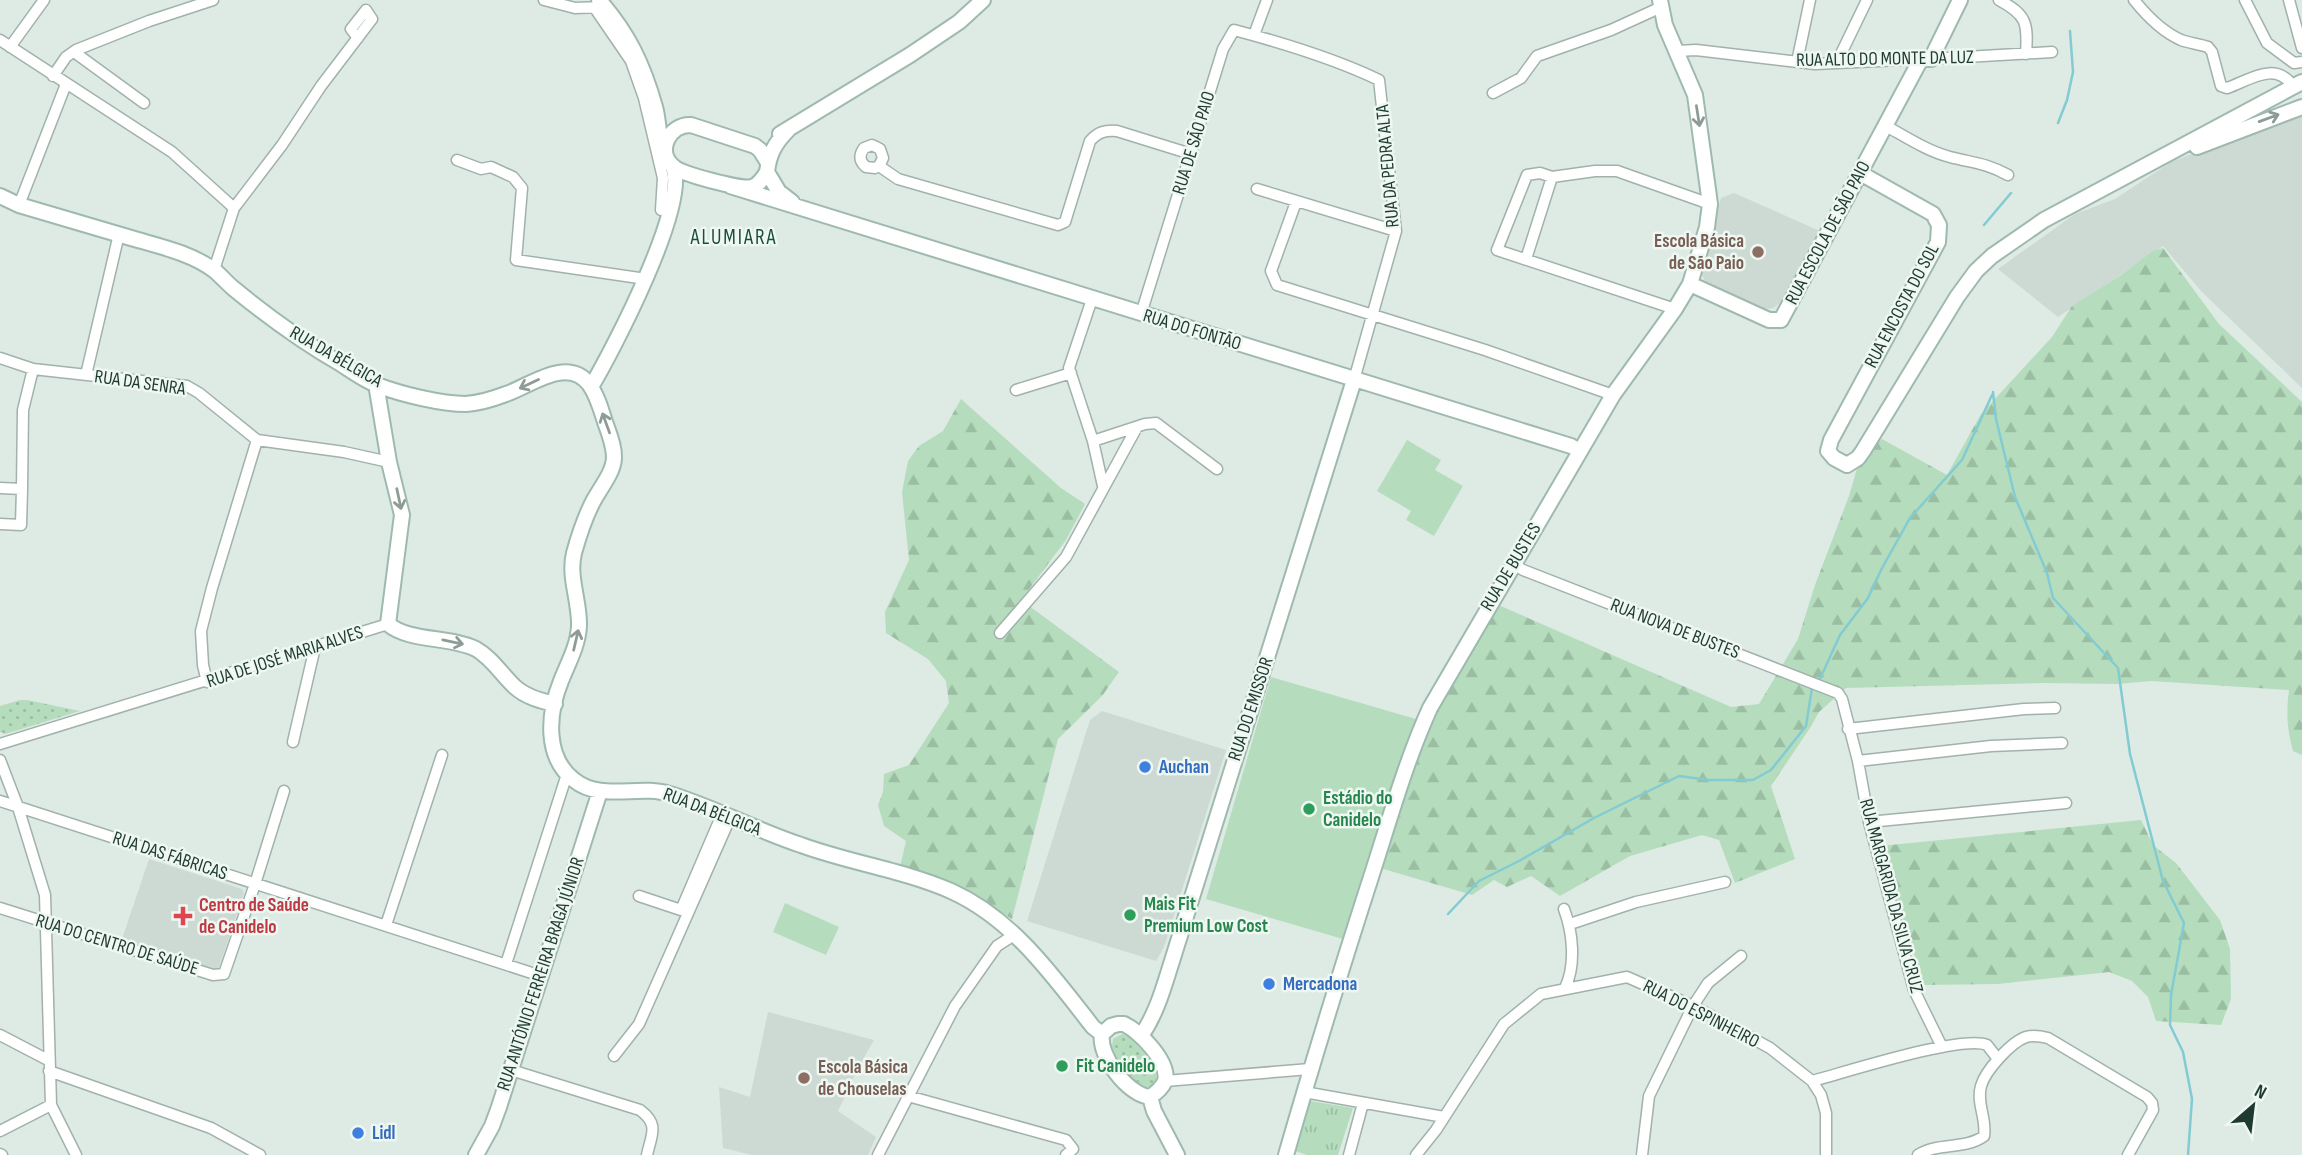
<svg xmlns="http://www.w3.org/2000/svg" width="2302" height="1155" viewBox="0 0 2302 1155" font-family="'Sofia Sans Condensed',sans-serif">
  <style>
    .built { fill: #ccdad3 }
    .grass { fill: url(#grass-dots) }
    .forest { fill: url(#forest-firs) }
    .park { fill: url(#park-tufts) }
    .pitch { fill: #b5ddbd }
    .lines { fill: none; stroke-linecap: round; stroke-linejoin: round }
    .stream { stroke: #82cbd3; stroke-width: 2.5 }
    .street-casing { stroke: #a1b2ab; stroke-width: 13 }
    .secondary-casing { stroke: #9ebaae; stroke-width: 18 }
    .street { stroke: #fff; stroke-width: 10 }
    .secondary { stroke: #fff; stroke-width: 14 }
    .oneway { stroke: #8e9c98 }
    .education-dot { fill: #8d6e63; stroke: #eef7f2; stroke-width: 2.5 }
    .shop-dot { fill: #3f7fe0; stroke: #eef7f2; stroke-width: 2.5 }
    .leisure-dot { fill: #2e9e5b; stroke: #eef7f2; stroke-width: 2.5 }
    .health-dot { fill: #e0444e; stroke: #eef7f2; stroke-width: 2.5 }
    .labels { text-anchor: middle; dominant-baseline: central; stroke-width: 5; stroke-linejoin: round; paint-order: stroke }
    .street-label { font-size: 19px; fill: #1e3a31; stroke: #eef7f2 }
    .education-label { font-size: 19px; font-weight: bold; fill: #785e54; stroke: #eef7f2; text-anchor: end }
    .shop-label { font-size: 19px; font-weight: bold; fill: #366cbe; stroke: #eef7f2; text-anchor: start }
    .leisure-label { font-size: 19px; font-weight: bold; fill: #27864d; stroke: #eef7f2; text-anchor: start }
    .health-label { font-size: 19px; font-weight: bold; fill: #be3a42; stroke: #eef7f2; text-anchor: start }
    .neighbourhood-label { font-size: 21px; letter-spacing: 2px; fill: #1a4d3e; stroke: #eef7f2 }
  </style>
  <defs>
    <pattern id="grass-dots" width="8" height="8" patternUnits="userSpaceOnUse" patternTransform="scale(1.75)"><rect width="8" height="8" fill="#b5ddbd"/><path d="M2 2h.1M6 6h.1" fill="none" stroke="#9bbea3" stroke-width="1.8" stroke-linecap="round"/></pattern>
    <pattern id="forest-firs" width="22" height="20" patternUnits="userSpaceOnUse" patternTransform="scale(1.75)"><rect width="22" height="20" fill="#b5ddbd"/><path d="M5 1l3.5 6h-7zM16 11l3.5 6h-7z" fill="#9bbea3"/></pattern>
    <pattern id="park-tufts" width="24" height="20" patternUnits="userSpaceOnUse" patternTransform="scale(1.75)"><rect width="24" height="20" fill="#b5ddbd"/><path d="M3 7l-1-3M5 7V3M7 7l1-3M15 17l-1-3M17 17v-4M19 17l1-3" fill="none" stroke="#9bbea3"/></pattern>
  </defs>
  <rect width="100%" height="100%" fill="#deeae4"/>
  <path class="built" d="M2302,111V388L2202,292L2163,246L2058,317L1998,269L2075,214L2115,199L2171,162Z
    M1734,193L1820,231L1780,303L1773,308L1764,309L1705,281L1701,273L1721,198Z
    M1102,711L1226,750L1164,947L1156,961L1027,921L1090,720Z
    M149,859L242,889L244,893L218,970L122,939Z
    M768,1012L874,1040L858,1068L838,1111L876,1137L868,1155H752L723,1148L719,1087L750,1097Z"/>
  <path class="grass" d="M20,700H27L80,711L5,734L0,732V706Z
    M1122,1034C1132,1036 1156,1064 1156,1075C1157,1080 1155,1082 1152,1086L1143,1088L1134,1084L1111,1052L1113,1039Z"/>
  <path class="forest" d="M2163,248L2219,324L2302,402V755L2293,751C2287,729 2286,712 2289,690L2151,681L2117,684L2044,683L1846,688L1819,712L1810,728L1771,786L1795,859L1735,883L1719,840L1702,835L1630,856L1560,896L1531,876L1507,887L1494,880L1472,895L1380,868L1423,722L1494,603L1731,707L1759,704L1798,639L1815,585L1849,496L1860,458L1882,439L1947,475L1981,414L2052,337L2072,306L2121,275L2153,251Z
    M961,399L1061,488L1085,504L1066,540L1021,600L1119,672L1102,696L1058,739L1012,919L978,898L900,867L906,841L884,826L878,805L883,792L884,774L909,765L949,703L946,681L928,659L886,633L885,612L909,560L902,492L908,461L919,446L943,431Z
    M2141,820L2153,845L2176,863L2220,920L2230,949L2231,999L2221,1025L2156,1021L2148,997L2132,981L2109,972L1998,984L1924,985L1880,846Z"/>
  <path class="park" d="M1310,1101L1353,1108L1338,1155H1307L1295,1151Z"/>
  <path class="pitch" d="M1407,440L1441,460L1435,470L1463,486L1434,536L1406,520L1411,511L1377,491Z
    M1271,677L1416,719L1343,939L1206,899Z
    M785,903L839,927L826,955L773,932Z"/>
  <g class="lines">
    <path class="stream" d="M2058,123L2067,100L2073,72L2070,31
      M1984,225L2011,193
      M1993,392L1996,419L2015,497L2047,573L2053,598L2118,668L2130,754L2163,881L2184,923L2171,995L2170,1025L2183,1052L2192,1099L2188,1155
      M1819,681L1840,635L1868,598L1881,570L1910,518L1962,460L1992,395
      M1448,914L1479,881L1519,861L1594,818L1679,776L1708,780H1753L1771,770L1806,726L1812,688"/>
    <defs>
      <path id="street" d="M544,0L575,8L601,7
        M1999,0C2027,15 2028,23 2026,54
        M2134,0C2146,15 2163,32 2181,40C2189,43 2199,44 2208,47L2212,52L2221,86L2227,88C2250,80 2275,60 2294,87
        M2245,0L2267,43L2294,63L2302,62
        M2289,0L2302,48
        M594,7L631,61L644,98L663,178L661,210
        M1254,35L1267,0
        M0,40L172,152L234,208
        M10,47L44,0
        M1677,51L1696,50L1815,64L1921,59
        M74,52L144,103
        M1931,59L2052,52
        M1797,62L1810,0
        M1837,62L1867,0
        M53,76L66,57L76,50L149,21L213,0
        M1493,93L1521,78L1537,56L1611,30L1657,9
        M1886,126C1906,137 1927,151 1950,157C1973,163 1986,163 2008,175
        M457,160L481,169L491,167L513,177L522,188L516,260L646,279
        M879,166L883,158L880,149L872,145L864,148C859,155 859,161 866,167L875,168L879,166L898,179L1058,225L1065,222L1090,141C1098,132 1105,130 1117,131L1191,154
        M1552,177L1595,171H1617L1710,204
        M1257,189L1396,231
        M1296,202L1271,271L1277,285L1485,350L1613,395
        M19,205L66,84
        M1526,259L1552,177L1540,173L1527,175L1497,250L1675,309
        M214,270L234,208L282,145L321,86L372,19L366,10L351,29L358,38
        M1092,299L1069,368L1093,441L1103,486
        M1141,314L1223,49L1234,30C1283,43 1333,58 1379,80L1396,231L1354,380
        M0,358L33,369L187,386L199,393L257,440L344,452L389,462
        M86,375L119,234
        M1016,390L1071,373
        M1093,441L1145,424L1156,423L1217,469
        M0,488L22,489L23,410L33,369
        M0,524L21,525L22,489
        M1513,564L1523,570L1838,693L1842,699L1858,761L1869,822L1914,990L1942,1047
        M1000,633L1066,557L1137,427
        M207,682L203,665L201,631L212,588L257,440
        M1848,729L2024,709L2055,708
        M293,742L315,647
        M0,744L388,624
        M0,760L18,807L45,895L51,1105L76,1155
        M1858,761L1991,746L2062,743
        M0,801L541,976
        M1869,822L2066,803
        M639,896L681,910L723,812
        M0,908L213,975L224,974L255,884L284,791
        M1564,909C1573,933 1576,965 1565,988
        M1570,924L1636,902L1725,882
        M386,925L442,755
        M506,964L567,774
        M0,1035L48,1060
        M614,1056L639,1024L731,816
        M511,1070L640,1110C660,1125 651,1135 647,1155
        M49,1071L211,1128L260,1155
        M1165,1081L1310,1069
        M1812,1081C1843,1073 1963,1034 1987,1045L1998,1059
        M1304,1092L1444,1117
        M908,1096L1066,1140L1073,1149L1066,1155
        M0,1131L51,1105
        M0,1154L2,1155
        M878,1155L955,1006L997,946L1014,935
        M1349,1155L1363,1103
        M1416,1155L1436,1130L1504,1024L1541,994L1627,977L1693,1006L1770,1048L1812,1081L1821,1095L1826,1113V1155
        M1642,1155L1649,1096L1693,1006L1708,983L1741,956
        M1918,1155C1938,1142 1965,1150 1984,1136C1987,1119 1976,1103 1981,1086C1985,1071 2011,1042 2026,1037C2033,1035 2040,1036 2048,1038L2147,1097L2152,1103L2153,1110L2128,1155"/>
      <path id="secondary" d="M599,0C628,33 643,64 655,107C659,121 658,136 663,151
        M780,134L910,55L959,22L983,0
        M2197,147L2302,107
        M767,161L760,150L755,146L691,125C669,124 655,152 674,167C682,174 741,190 752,187C759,185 763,178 767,172C769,154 775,143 788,130
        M767,172L779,192L792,202
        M1860,173L1933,214L1939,225L1938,242L1831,440L1828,451L1834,458L1847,465L1858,458L1863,451L1957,297L1976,271L1992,256L2044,220L2302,82
        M730,186L1571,446L1580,451
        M0,196L19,205C56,216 94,227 131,238C158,246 192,253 215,271C221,276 227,283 233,288C267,316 303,342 341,364C352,371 364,380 377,385C400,394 441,404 466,404C479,403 493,399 506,394C530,386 567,356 589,384C597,395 601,409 605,422C620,462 616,464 595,498C586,514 579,535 574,553C568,577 580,602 579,626C578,646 568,663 561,681C548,713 544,757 574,780C601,802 639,784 670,794C715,808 756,830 801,845C850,863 903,870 951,891C1013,919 1053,976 1093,1027L1102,1034
        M1690,284L1769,320H1781L1921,59H1931L1960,0
        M376,384L389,462L402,515L388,624C409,642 450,636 476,649C492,658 502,675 515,687C526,697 541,701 555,704
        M591,387C613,350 689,204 673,167
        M1118,1024H1124C1139,1031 1170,1062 1165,1081C1162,1088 1156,1093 1150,1097C1128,1095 1098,1056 1102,1034L1111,1026Z
        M1141,1036C1157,1013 1164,986 1172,961L1354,380
        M1150,1097L1154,1111L1177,1155
        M476,1155L492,1126L499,1107L600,791
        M1286,1155C1313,1061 1342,967 1372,874C1390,818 1406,761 1430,708L1613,395L1675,309L1690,284L1707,227L1710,204L1695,95L1665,25L1660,0"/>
    </defs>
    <use href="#street" class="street-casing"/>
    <use href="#secondary" class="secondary-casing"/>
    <use href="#street" class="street"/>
    <use href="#secondary" class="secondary"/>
  </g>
  <defs><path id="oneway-shaft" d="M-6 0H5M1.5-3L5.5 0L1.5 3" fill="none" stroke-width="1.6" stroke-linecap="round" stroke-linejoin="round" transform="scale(1.75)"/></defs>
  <g class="oneway">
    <use href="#oneway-shaft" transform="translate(1698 116) rotate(81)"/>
    <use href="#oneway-shaft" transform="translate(2269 118) rotate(-20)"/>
    <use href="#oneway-shaft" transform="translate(529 384) rotate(155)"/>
    <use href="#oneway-shaft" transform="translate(606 423) rotate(-110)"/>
    <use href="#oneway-shaft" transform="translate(399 499) rotate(78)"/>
    <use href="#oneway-shaft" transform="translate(576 640) rotate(-77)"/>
    <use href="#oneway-shaft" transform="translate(453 642) rotate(12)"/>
  </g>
  <g class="education-dot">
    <circle cx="1758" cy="252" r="7"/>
    <circle cx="804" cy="1078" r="7"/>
  </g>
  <g class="shop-dot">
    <circle cx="1145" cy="767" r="7"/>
    <circle cx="1269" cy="984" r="7"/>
    <circle cx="358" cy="1133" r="7"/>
  </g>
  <g class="leisure-dot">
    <circle cx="1309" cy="809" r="7"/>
    <circle cx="1130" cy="915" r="7"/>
    <circle cx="1062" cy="1066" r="7"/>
  </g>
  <path class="health-dot" d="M179.5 905.5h7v7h7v7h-7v7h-7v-7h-7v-7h7z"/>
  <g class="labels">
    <g class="street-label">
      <text transform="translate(1885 59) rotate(-1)">RUA ALTO DO MONTE DA LUZ</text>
      <text transform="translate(1194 143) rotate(-73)">RUA DE SÃO PAIO</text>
      <text transform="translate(1388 166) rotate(-95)">RUA DA PEDRA ALTA</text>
      <text transform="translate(1828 233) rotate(-62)">RUA ESCOLA DE SÃO PAIO</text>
      <text transform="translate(1902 306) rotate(-62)">RUA ENCOSTA DO SOL</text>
      <text transform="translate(1192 330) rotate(17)">RUA DO FONTÃO</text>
      <text transform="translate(336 357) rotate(30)">RUA DA BÉLGICA</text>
      <text transform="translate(140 383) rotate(8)">RUA DA SENRA</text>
      <text transform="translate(1511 567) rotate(-59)">RUA DE BUSTES</text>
      <text transform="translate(1675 629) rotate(21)">RUA NOVA DE BUSTES</text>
      <text transform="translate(285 657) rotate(-18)">RUA DE JOSÉ MARIA ALVES</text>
      <text transform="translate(1251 709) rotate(-72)">RUA DO EMISSOR</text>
      <text transform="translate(712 812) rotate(21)">RUA DA BÉLGICA</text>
      <text transform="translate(170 856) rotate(18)">RUA DAS FÁBRICAS</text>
      <text transform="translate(1891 896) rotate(75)">RUA MARGARIDA DA SILVA CRUZ</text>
      <text transform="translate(117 945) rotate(17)">RUA DO CENTRO DE SAÚDE</text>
      <text transform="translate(541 974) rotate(-72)">RUA ANTÓNIO FERREIRA BRAGA JÚNIOR</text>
      <text transform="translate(1701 1014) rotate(27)">RUA DO ESPINHEIRO</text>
    </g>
    <g class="education-label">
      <text x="1744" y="241">Escola Básica<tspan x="1744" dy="22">de São Paio</tspan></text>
      <text x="818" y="1067" text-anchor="start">Escola Básica<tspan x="818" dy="22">de Chouselas</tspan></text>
    </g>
    <g class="shop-label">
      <text x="1159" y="767">Auchan</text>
      <text x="1283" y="984">Mercadona</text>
      <text x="372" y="1133">Lidl</text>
    </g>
    <g class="leisure-label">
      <text x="1323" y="798">Estádio do<tspan x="1323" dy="22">Canidelo</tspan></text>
      <text x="1144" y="904">Mais Fit<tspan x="1144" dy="22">Premium Low Cost</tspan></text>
      <text x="1076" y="1066">Fit Canidelo</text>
    </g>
    <g class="health-label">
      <text x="199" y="905">Centro de Saúde<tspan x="199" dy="22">de Canidelo</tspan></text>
    </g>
    <g class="neighbourhood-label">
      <text x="734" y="237">ALUMIARA</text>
    </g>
  </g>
  <g transform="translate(2253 1106) rotate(28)" stroke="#eef7f2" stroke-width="5" paint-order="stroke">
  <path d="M0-5L12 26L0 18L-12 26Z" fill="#1e3a31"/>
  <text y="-10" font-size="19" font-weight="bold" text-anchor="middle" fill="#1e3a31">N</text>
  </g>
</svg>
